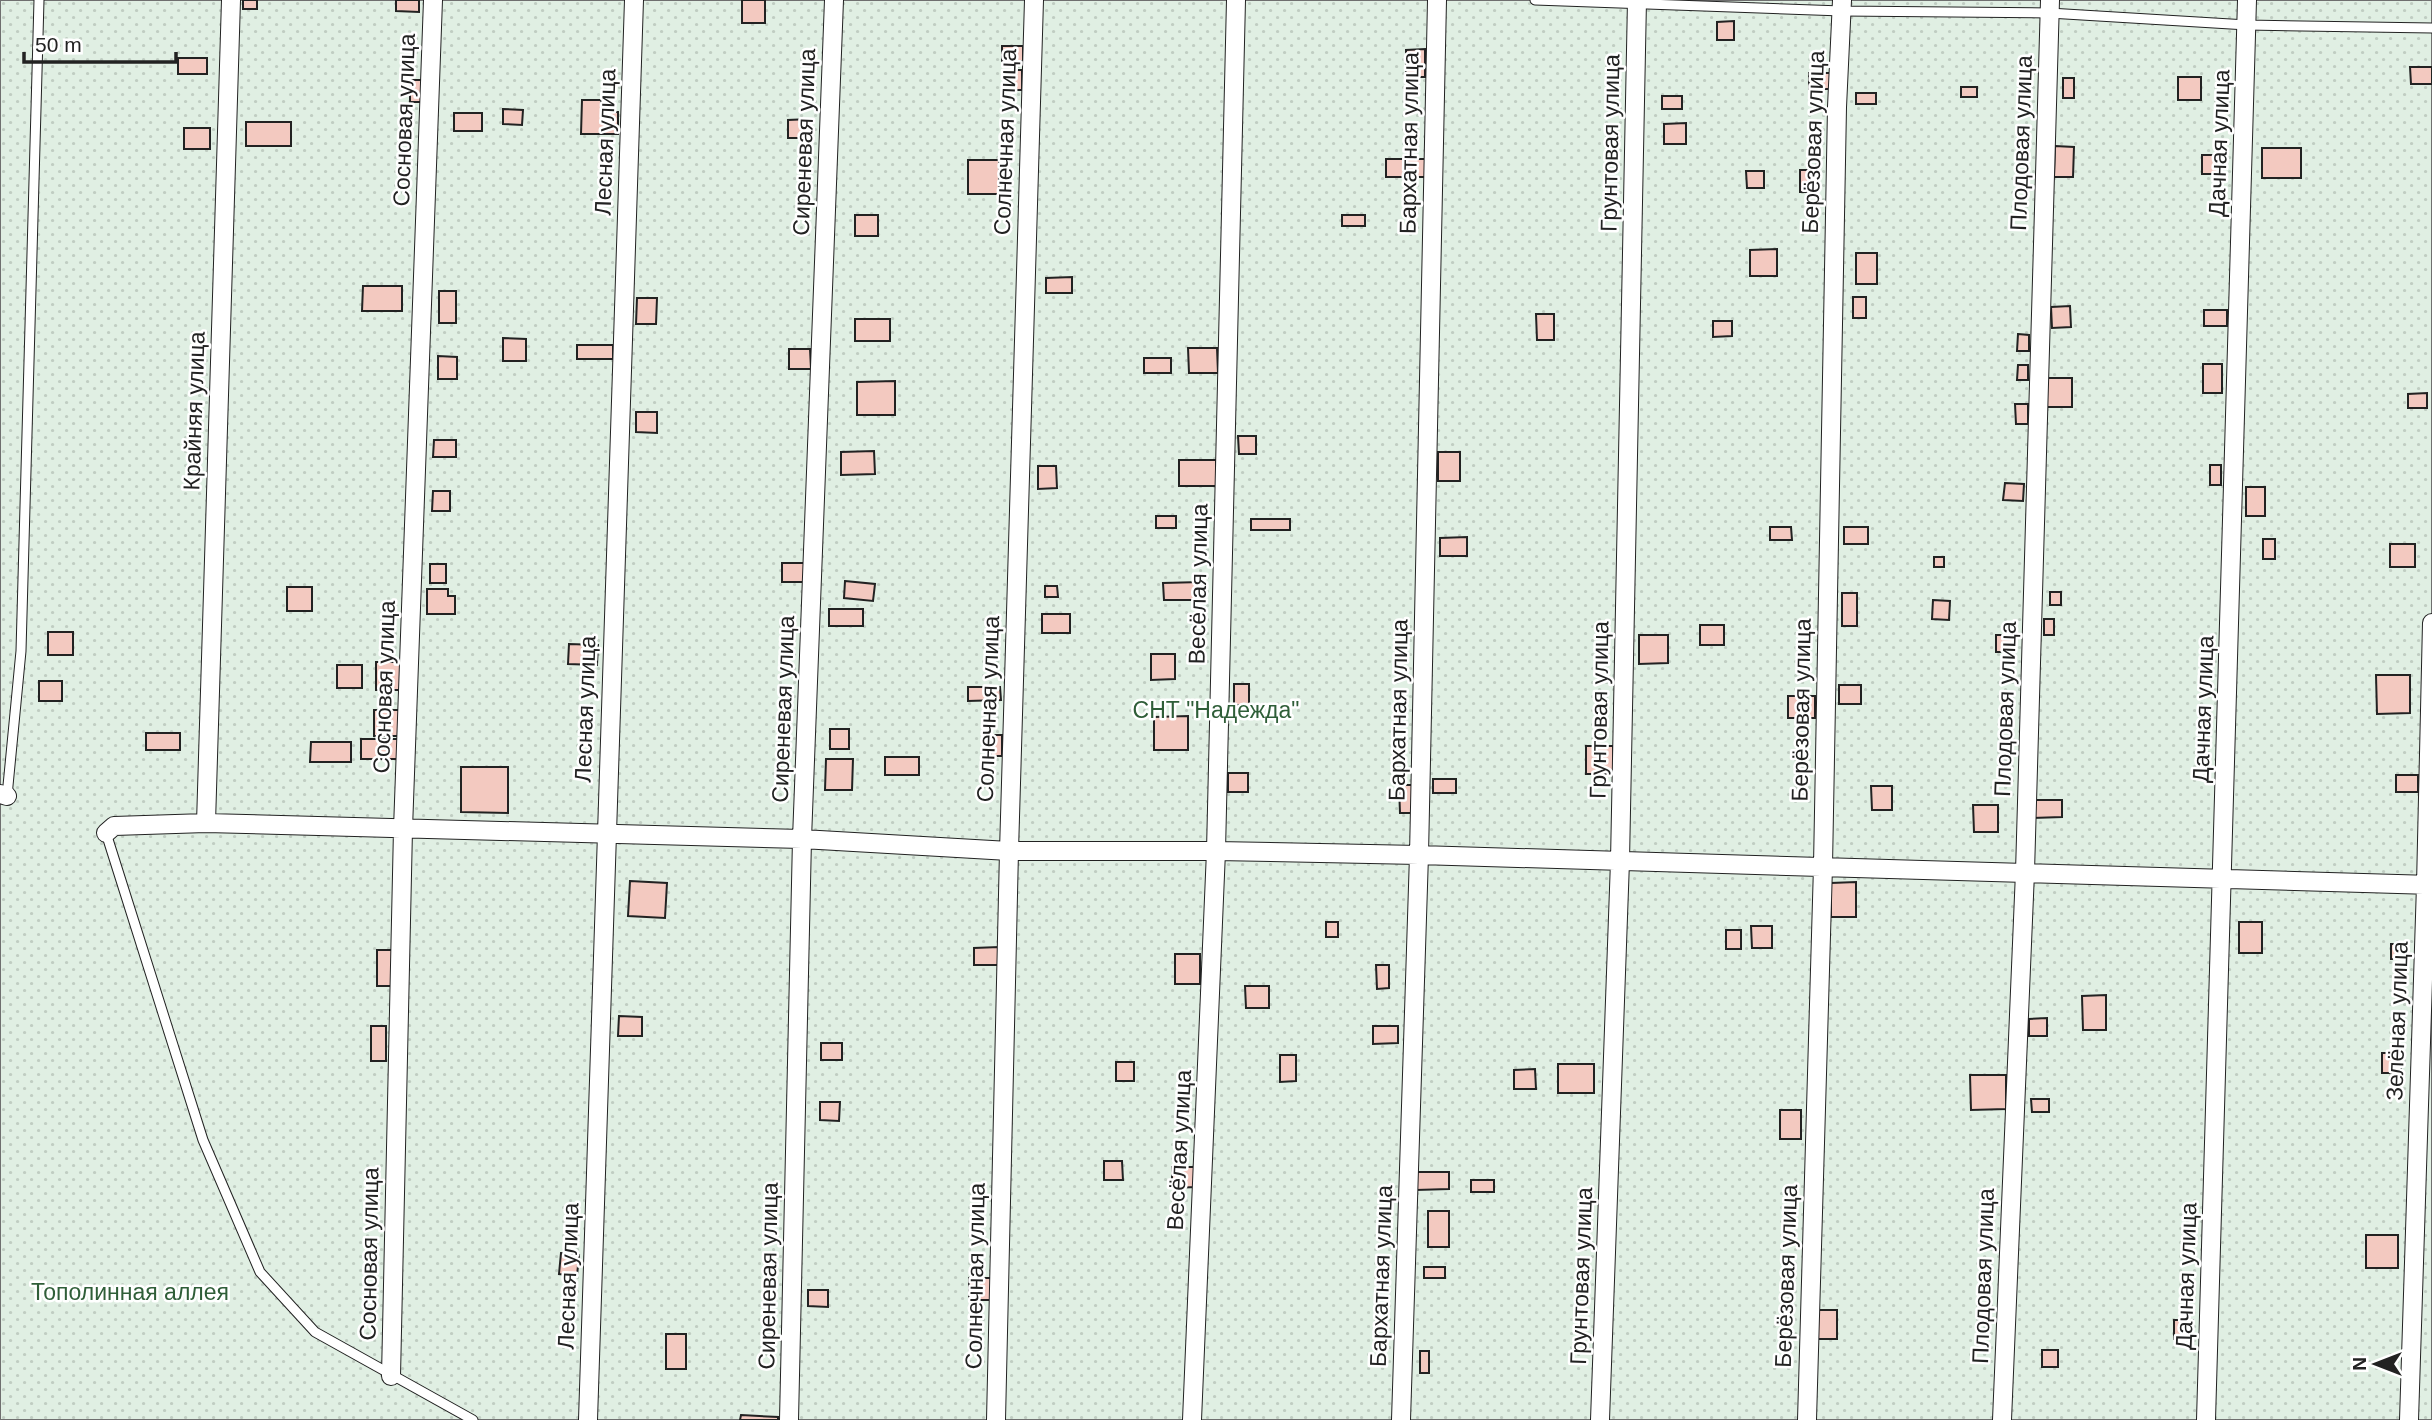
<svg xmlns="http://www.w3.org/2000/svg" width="2432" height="1420" viewBox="0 0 2432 1420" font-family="Helvetica,sans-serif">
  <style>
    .grass { fill: url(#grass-dots); stroke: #6f6f6f; stroke-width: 2 }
    .building { fill: #f3c9c0; stroke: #222; stroke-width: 2 }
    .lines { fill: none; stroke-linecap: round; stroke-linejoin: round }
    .lane-casing { stroke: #222; stroke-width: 11 }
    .street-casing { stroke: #222; stroke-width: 20 }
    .lane { stroke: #fff; stroke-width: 9 }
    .street { stroke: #fff; stroke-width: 18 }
    .labels { text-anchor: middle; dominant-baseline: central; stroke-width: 5; stroke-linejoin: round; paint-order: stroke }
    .street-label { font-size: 23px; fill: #222; stroke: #fff }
    .park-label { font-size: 23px; fill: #2f5e38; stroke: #fff }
  </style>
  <defs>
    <pattern id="grass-dots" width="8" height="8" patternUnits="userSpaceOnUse" patternTransform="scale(1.75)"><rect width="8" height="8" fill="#e0efe3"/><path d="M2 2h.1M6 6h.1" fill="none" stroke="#c0cdc2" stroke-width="1.8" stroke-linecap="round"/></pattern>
  </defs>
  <rect width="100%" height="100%" fill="#fff"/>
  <path class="grass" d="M0,0H2432V1420H0Z"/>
  <path class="building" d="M243,0H257V9H243Z
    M396,0H419V12L396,11Z
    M742,0H765V23H742Z
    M1734,21V40H1717V22Z
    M1002,46H1023V61H1002Z
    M1425,49V77H1406V50Z
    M178,58H207V74H178Z
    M2410,67H2432V84H2411Z
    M1008,70H1022V90H1009Z
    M1809,73H1834V89H1809Z
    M2178,77H2201V100H2178Z
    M2063,78H2074V98H2063Z
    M410,80H423V102H410Z
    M1961,87H1977V97H1961Z
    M1856,93H1876V104H1856Z
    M1662,96H1682V109H1662Z
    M582,100H601V112H618V134H581Z
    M503,109L523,110L522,125L503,124Z
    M454,113H482V131H454Z
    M810,119V138H788V120Z
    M246,122H291V146H246Z
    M1686,123V144H1664V124Z
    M184,128H210V149H184Z
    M2055,146L2074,147L2073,177H2054Z
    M2262,148H2301V178H2262Z
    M2202,155H2221V174H2202Z
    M1386,159H1429V177H1386Z
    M968,160H999V194H968Z
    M1800,170H1818V192H1800Z
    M1746,171H1764V188H1747Z
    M855,215H878V236H855Z
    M1342,215H1365V226H1342Z
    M1777,249V276H1750V250Z
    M1856,253H1877V284H1856Z
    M1072,277V293H1046V278Z
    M363,286H402V311H362Z
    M439,291H456V323H439Z
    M1853,297H1866V318H1853Z
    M637,298H657L656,324H636Z
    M2070,306L2071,327L2052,328L2051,307Z
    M2204,310H2227V326H2204Z
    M1536,314H1554V340H1537Z
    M855,319H890V341H855Z
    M1713,321H1732V336L1713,337Z
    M2018,334L2029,335V351H2017Z
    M503,338L526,339V361H503Z
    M577,345H613V359H577Z
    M1188,348H1217L1218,373H1189Z
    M789,349H810L811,369H789Z
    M438,356L457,357V379H438Z
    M1144,358H1171V373H1144Z
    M2203,364H2222V393H2203Z
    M2018,365H2028V380H2017Z
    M2043,378H2072V407H2043Z
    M895,381V415H857V382Z
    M2427,393V408H2408V394Z
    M2015,404H2028V424H2016Z
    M636,412H657V433L636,432Z
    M1238,436H1256V454H1239Z
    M434,440H456V457H433Z
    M874,451L875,474L841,475V452Z
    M1438,452H1460V481H1438Z
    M1179,460H1216V486H1179Z
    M2210,465H2221V485H2210Z
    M1038,466H1056L1057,488L1038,489Z
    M2005,483L2024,484L2023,501L2003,500Z
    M2246,487H2265V516H2246Z
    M433,491H450V511H432Z
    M1156,516H1176V528H1156Z
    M1251,519H1290V530H1251Z
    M1770,527H1791L1792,540H1770Z
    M1844,527H1868V544H1844Z
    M1467,537V556H1440V538Z
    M2263,539H2275V559H2263Z
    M2390,544H2415V567H2390Z
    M1934,557H1944V567H1934Z
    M782,563H806V582H782Z
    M430,564H446V583H430Z
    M845,581L875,584L873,601L844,598Z
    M1201,582V600H1164L1163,583Z
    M1045,586H1057L1058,597H1045Z
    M287,587H312V611H287Z
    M427,589H448V596H455V614H427Z
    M2050,592H2061V605H2050Z
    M1842,593H1857V626H1842Z
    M1933,600L1950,601L1949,620L1932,619Z
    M829,609H863V626H829Z
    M1042,614H1070V633H1042Z
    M2044,619H2054V635H2044Z
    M1700,625H1724V645H1700Z
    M48,632H73V655H48Z
    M1639,635H1668V663L1639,664Z
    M1996,635H2014V652H1996Z
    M569,644L598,645L597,665L568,664Z
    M1151,654H1175V679L1151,680Z
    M376,662H400V690H376Z
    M337,665H362V688H337Z
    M2376,675H2410V713L2377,714Z
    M39,681H62V701H39Z
    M1234,684H1249V705H1234Z
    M1839,685H1861V704H1839Z
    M968,687H1000L1001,700L968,701Z
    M1788,696H1815V718H1788Z
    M374,710H400V736H374Z
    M1188,716V750H1154V717Z
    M830,729H849V749H830Z
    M146,733H180V750H146Z
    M991,735H1002V756H991Z
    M361,739H400V759H361Z
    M311,742H351V762H310Z
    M1586,746H1613L1614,774H1586Z
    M885,757H919V775H885Z
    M826,759H853L852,790H825Z
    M461,767H508V813L461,812Z
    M1228,773H1248V792H1228Z
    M2396,775H2418V792H2396Z
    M1433,779H1456V793H1433Z
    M1399,785H1412V813H1400Z
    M1871,786H1892V810H1872Z
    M2031,800H2062V817L2032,818Z
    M1973,805H1998V832H1974Z
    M630,881L667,883L665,918L628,916Z
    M1856,882V917H1831V883Z
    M1326,922H1338V937H1326Z
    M2239,922H2262V953H2239Z
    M1751,926H1772V948H1752Z
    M1726,930H1741V949H1726Z
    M2391,944H2407V959H2391Z
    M999,947V965H974V948Z
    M377,950H392V986H377Z
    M1175,954H1200V984H1175Z
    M1376,965H1389V988L1377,989Z
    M1245,986H1269V1008H1246Z
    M2106,995V1030H2083L2082,996Z
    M619,1016L642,1017V1036H618Z
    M2047,1018V1036H2029V1019Z
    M371,1026H386V1061H371Z
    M1373,1026H1398V1043L1373,1044Z
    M821,1043H842V1060H821Z
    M2382,1053H2401V1073H2382Z
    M1280,1055H1296V1081L1280,1082Z
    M1116,1062H1134V1081H1116Z
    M1558,1064H1594V1093H1558Z
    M1535,1069L1536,1089H1514V1070Z
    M1970,1075H2006V1109L1971,1110Z
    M2031,1099H2049V1112H2032Z
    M820,1102H840L839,1121L820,1120Z
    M1780,1110H1801V1139H1780Z
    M1104,1161H1122L1123,1180H1104Z
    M1172,1167H1196V1187L1172,1188Z
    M1416,1172H1449V1189L1416,1190Z
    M1471,1180H1494V1192H1471Z
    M1428,1211H1449V1247H1428Z
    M2366,1235H2398V1268H2366Z
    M561,1253L579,1255L577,1276L559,1274Z
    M1424,1267H1445V1278H1424Z
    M969,1278H991V1300H969Z
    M808,1290H828V1307L808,1306Z
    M1816,1310H1837V1339H1817Z
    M2174,1320H2193V1339H2174Z
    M666,1334H686V1369H666Z
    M2042,1350H2058V1367H2042Z
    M1420,1351H1429V1373H1420Z
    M741,1415L778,1417V1420H740Z"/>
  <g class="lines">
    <defs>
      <path id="lane" d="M1535,0L1842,11L2049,13L2247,25L2432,28
        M7,796L21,651L39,0
        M106,833L203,1140L260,1272L315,1332L473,1420"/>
      <path id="street" d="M0,794L7,796
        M206,823L231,0
        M106,833L114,826L206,823L802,839L1009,851H1216L1419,855L2432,885
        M391,1376L403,829L433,0
        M588,1420L634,0
        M789,1420L802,839L834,0
        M996,1420L1009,851L1034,0
        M1192,1420L1216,851L1236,0
        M1401,1420L1419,855L1437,0
        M1600,1420L1620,861L1637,0
        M1807,1420L1823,866L1837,107L1842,0
        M2002,1420L2025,872L2050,0
        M2206,1420L2247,0
        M2409,1420L2426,885L2432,623"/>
    </defs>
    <use href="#lane" class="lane-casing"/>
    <use href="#street" class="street-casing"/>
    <use href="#lane" class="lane"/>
    <use href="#street" class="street"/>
  </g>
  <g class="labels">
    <g class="street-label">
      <text transform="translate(404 120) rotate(-88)">Сосновая улица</text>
      <text transform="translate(605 142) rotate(-88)">Лесная улица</text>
      <text transform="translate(804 142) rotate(-88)">Сиреневая улица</text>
      <text transform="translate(1005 142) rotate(-88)">Солнечная улица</text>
      <text transform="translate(1813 142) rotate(-88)">Берёзовая улица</text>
      <text transform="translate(1409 143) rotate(-89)">Бархатная улица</text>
      <text transform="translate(1610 143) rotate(-89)">Грунтовая улица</text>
      <text transform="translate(2021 143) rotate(-88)">Плодовая улица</text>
      <text transform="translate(2219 143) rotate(-88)">Дачная улица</text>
      <text transform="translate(194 411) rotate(-88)">Крайняя улица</text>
      <text transform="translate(1198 584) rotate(-89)">Весёлая улица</text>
      <text transform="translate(384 687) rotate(-88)">Сосновая улица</text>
      <text transform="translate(585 709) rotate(-88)">Лесная улица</text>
      <text transform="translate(783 709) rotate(-88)">Сиреневая улица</text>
      <text transform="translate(988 709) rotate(-88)">Солнечная улица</text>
      <text transform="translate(2005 709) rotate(-88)">Плодовая улица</text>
      <text transform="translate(2203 709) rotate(-88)">Дачная улица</text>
      <text transform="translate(1398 710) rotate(-89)">Бархатная улица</text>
      <text transform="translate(1599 710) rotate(-89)">Грунтовая улица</text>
      <text transform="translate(1801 710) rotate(-89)">Берёзовая улица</text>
      <text transform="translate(2397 1021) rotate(-88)">Зелёная улица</text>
      <text transform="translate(1179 1150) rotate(-87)">Весёлая улица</text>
      <text transform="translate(369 1254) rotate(-89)">Сосновая улица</text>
      <text transform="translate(568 1276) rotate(-88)">Лесная улица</text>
      <text transform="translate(768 1276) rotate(-89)">Сиреневая улица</text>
      <text transform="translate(975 1276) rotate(-89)">Солнечная улица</text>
      <text transform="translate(1381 1276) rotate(-88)">Бархатная улица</text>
      <text transform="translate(1581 1276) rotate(-88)">Грунтовая улица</text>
      <text transform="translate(1786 1276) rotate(-88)">Берёзовая улица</text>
      <text transform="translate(1983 1276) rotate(-88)">Плодовая улица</text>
      <text transform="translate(2186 1276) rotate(-88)">Дачная улица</text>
    </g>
    <g class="park-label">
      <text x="1216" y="710">СНТ "Надежда"</text>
      <text x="130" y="1292">Тополинная аллея</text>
    </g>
  </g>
  <g transform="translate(2376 1364) rotate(270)" stroke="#ffffff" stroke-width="5" paint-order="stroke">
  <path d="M0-5L12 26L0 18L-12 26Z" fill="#222222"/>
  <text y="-10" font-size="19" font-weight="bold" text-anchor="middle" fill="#222222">N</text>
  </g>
  <path d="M24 52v10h152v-10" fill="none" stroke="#222222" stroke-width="3.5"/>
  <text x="35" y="52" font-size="21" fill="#222222" stroke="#ffffff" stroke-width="5" paint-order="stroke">50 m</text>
</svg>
